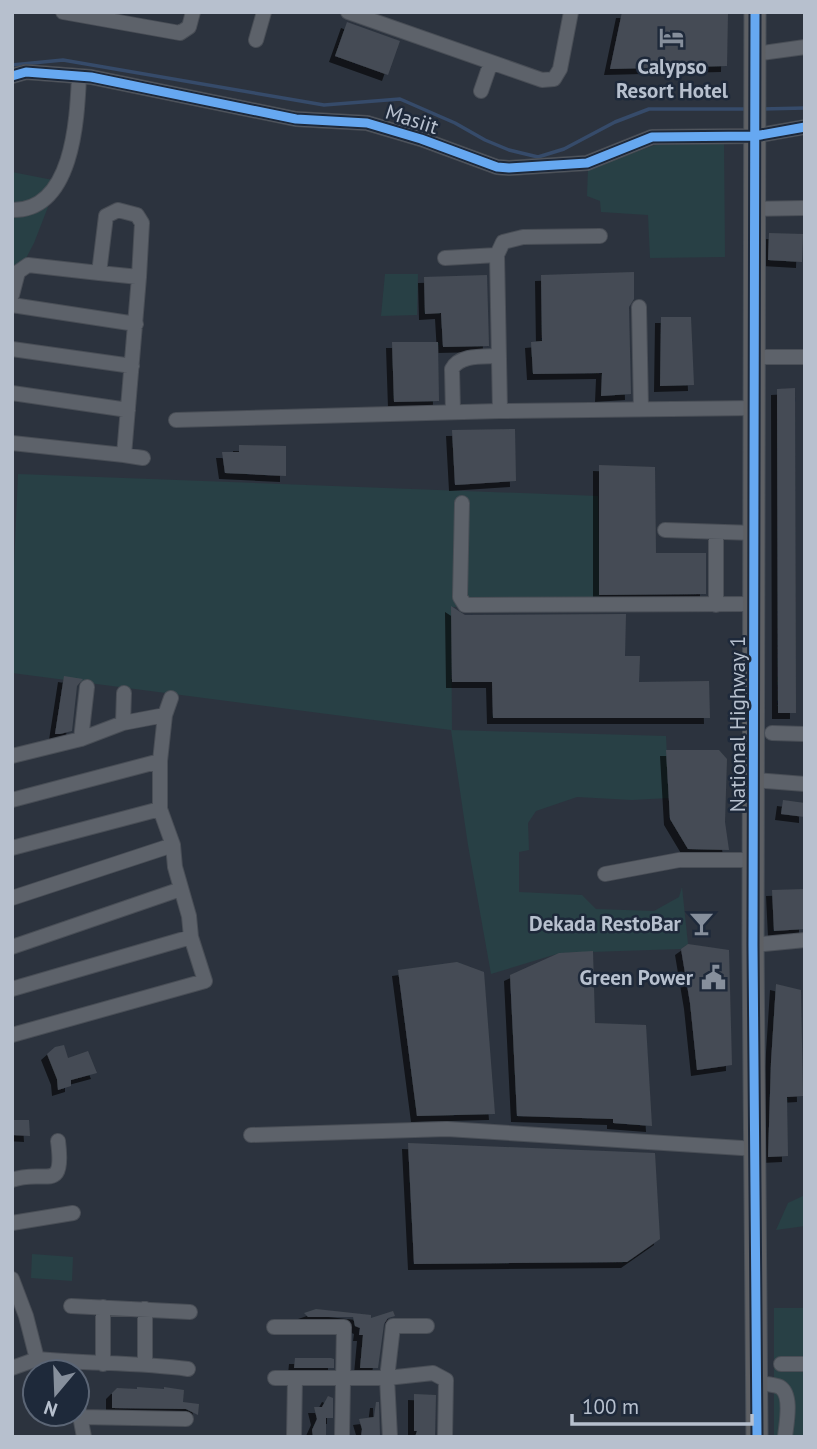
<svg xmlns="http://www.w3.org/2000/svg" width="817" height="1449" viewBox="0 0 817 1449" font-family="'PT Sans',sans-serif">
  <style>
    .green { fill: #284045 }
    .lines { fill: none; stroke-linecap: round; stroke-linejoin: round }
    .stream { stroke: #364b6a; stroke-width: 3.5 }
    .building { fill: #454b54; filter: url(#shadow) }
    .minor-casing { stroke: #494e56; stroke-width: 16 }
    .highway-casing { stroke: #495059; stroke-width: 23 }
    .minor { stroke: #5d626a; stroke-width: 14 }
    .highway { stroke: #5e6064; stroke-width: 21 }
    .cycleway-casing { stroke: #1e293a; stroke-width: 13 }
    .cycleway { stroke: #66a8f1; stroke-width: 9 }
    .labels { text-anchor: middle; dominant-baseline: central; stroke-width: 5; stroke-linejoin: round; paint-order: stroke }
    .poi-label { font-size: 21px; font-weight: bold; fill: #b7c0ce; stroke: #1e293a; text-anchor: end }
    .street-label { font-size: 21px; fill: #b7c0ce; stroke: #1e293a }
  </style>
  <defs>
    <filter id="shadow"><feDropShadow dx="-6" dy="6" stdDeviation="0" flood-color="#0009"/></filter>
  </defs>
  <rect width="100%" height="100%" fill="#2c333e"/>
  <path class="green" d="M724,143L725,257L650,258L648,215L601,212L600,201L587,196L588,169L658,144Z
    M12,172L58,181L34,243L12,285Z
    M385,274H418L417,315L381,316Z
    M18,474L598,496L600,605L451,607L452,730L666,736L669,798L632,800L577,797L536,811L528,823L529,850L519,852V892L582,895L596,909L654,911L679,897L682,887L688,944L681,949L560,953L491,974L468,845L451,730L12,673V612Z
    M805,1195V1226L776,1230L788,1203Z
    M32,1254L73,1257L72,1281L31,1278Z
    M774,1308H805V1437H774Z"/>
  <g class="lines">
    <path class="stream" d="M12,65L63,60L324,105L400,99L455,123L485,140L509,150L538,157L564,149L615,122L649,109H747
      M761,109L805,108"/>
  </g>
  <path class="building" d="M622,12H728L727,66L610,69Z
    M347,22L400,41L388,75L335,56Z
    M769,233L803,234L802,262L768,260Z
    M634,272V299L629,307L631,394L601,396L602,373L533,374L531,342L542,341L541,275Z
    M487,275L489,346L443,347L441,313L425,314L424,277Z
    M661,317H691L694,385L660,386Z
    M392,342H438L439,401L394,402Z
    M795,388L796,713H778L777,389Z
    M515,429L516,481L455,485L452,430Z
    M239,445L286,446V476L225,473L222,452H239Z
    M599,465L655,467L656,553H706V594L599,595Z
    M451,606L465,615L626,614L625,656H640L639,682L709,681L710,718H493L492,682H452Z
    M64,676L83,679L77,686L72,731L60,734H55Z
    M666,750H719L727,759L725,822L729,850L688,849L670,819Z
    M783,800L805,803V817L781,814Z
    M805,889V929L774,931L772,890Z
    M688,944L729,950L732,1065L697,1070L690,1003L681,949Z
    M593,951L595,1023L646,1025L652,1126L613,1123V1119L517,1116L510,975L559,953Z
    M457,962L484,972L495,1114L417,1116L398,970Z
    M776,984L801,990L803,1096L787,1097L788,1156L768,1157L771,1062Z
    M64,1045L68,1058L88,1051L97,1073L71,1080V1086L58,1090L57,1079L47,1054L55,1047Z
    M12,1120H29L30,1136L12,1135Z
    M408,1143L655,1153L660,1239L627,1262L414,1264Z
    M316,1309L371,1315V1318L393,1311L395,1316L388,1318L384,1324L378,1368H360L363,1335H359L360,1328L355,1326L353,1317H308L304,1313Z
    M295,1358H331L334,1359V1368H294Z
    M137,1387L164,1389V1387L184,1390L183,1402L199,1404L198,1415L186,1409L112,1408V1393L117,1388L137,1389Z
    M414,1394L436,1395L435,1437H415L417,1431H414Z
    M328,1396L333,1398V1418H326V1437H313L312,1430L317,1419L314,1407H322Z
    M376,1402H379L380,1437H361L362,1429L359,1419L374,1417Z"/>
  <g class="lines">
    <defs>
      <path id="minor" d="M63,12L180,33L189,27L193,12
        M348,12L542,80L554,79L560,69L571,12
        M256,40L264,12
        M755,54L805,47
        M12,76L26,72L91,77L296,119L367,123L421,139L497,167L509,168L587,163L652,137L755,136L805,127
        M481,91L491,62
        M755,209L805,208
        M12,210C73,211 77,120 79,77
        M445,258L497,255
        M99,273L139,277
        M12,295L18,272L28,265L99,273L106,216L118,210L137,215L142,223L139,277L124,455L143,458
        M12,305L136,324
        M639,307L641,409
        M12,349L132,366
        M755,357H805
        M12,393L128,410
        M500,411L497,255L503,242L523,237L600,236
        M453,412L452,369C460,354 484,357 499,356
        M176,420L500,411L754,408
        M12,443L124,455
        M462,503L460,597L465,605L755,604
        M665,530L754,533
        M716,605V533
        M165,715L171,698
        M123,723L124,693
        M772,733L805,734
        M81,739L87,687
        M12,756L81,739L123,723L165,715L160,761V809L173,845L175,867L189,916L191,937L205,981L12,1035
        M754,780L805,784
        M12,800L160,761
        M12,848L160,809
        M605,874L679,860H754
        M12,898L173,845
        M753,945L805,940
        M12,947L181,889
        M12,989L191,937
        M251,1135L447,1129L757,1149
        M12,1180C45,1168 65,1195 58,1141
        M12,1223L73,1213
        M12,1279L26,1316L37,1359L12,1368
        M71,1306L190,1312
        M145,1309V1363
        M274,1327H344L342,1437
        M37,1359C88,1364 138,1362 188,1369
        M103,1364V1307
        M781,1364H805
        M275,1378H387L433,1373L446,1380L445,1437
        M758,1383C764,1384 774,1384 780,1387C793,1395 786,1425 785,1437
        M77,1400L84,1437
        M80,1417L186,1419
        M294,1437L295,1378
        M390,1437L387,1378L393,1326H427"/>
      <path id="highway" d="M755,12L753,945L757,1437"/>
    </defs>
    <use href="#minor" class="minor-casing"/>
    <use href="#highway" class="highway-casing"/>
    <use href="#minor" class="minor"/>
    <use href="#highway" class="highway"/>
    <defs>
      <path id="cycleway" d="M755,12L753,945L757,1437
        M12,76L26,72L91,77L296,119L367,123L421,139L497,167L509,168L587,163L652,137L755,136L805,127"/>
    </defs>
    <use href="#cycleway" class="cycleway-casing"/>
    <use href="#cycleway" class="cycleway"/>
  </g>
  <defs>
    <symbol id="hotel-bare" viewBox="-9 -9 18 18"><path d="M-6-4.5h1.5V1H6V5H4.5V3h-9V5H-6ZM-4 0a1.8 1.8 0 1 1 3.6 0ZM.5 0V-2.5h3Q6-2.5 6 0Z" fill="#868f9c" stroke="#1e293a" stroke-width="2.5" paint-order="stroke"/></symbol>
    <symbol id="bar-bare" viewBox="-9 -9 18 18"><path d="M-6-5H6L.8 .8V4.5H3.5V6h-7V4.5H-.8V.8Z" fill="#868f9c" stroke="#1e293a" stroke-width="2.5" paint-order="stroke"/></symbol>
    <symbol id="civic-bare" viewBox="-9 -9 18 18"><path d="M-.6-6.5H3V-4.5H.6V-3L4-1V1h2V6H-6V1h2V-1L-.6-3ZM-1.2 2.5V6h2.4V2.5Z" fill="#868f9c" stroke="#1e293a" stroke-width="2.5" paint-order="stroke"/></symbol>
  </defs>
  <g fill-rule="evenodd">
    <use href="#hotel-bare" x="654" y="20" width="35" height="35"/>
    <use href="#bar-bare" x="684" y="906" width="35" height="35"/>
    <use href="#civic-bare" x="696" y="960" width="35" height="35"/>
  </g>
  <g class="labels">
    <g class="poi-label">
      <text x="672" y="66" text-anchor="middle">Calypso<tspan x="672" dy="24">Resort Hotel</tspan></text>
      <text x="681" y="923">Dekada RestoBar</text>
      <text x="693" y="977">Green Power</text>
    </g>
    <g class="street-label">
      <text transform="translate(412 119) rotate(18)">Masiit</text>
      <text transform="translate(737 724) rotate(-90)">National Highway 1</text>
    </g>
  </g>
  <rect width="817" height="1449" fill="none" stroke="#b7c0ce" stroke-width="28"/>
  <g transform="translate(56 1393) rotate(199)"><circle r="33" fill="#1e293a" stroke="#5b6575" stroke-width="2"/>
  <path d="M0-5L12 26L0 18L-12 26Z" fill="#868f9c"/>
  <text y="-10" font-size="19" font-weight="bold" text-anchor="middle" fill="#b7c0ce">N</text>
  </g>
  <path d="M572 1414v10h180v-10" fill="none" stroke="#b7c0ce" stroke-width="3.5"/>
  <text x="582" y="1414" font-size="21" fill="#b7c0ce" stroke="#1e293a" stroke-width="5" paint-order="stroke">100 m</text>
</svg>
